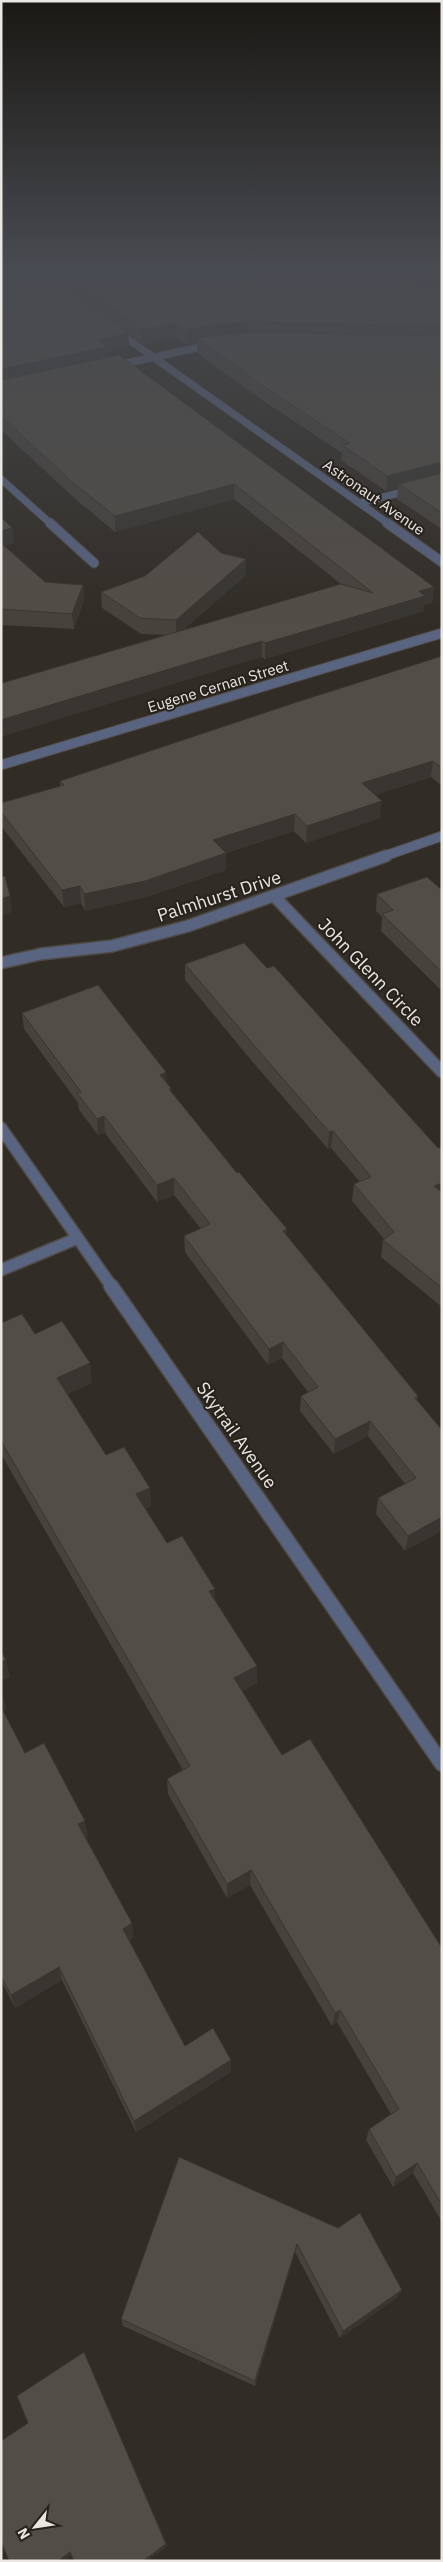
<svg xmlns="http://www.w3.org/2000/svg" width="443" height="2562" viewBox="0 0 443 2562" font-family="'IBM Plex Sans',sans-serif">
  <style>
    .lines { fill: none; stroke-linecap: round; stroke-linejoin: round }
    .street-far3-casing { stroke: #4f4a43; stroke-width: 8 }
    .street-far2-casing { stroke: #4f4a43; stroke-width: 11 }
    .street-far1-casing { stroke: #4f4a43; stroke-width: 14 }
    .street-casing { stroke: #4f4a43; stroke-width: 17 }
    .secondary-casing { stroke: #4f4a43; stroke-width: 8 }
    .street-far3 { stroke: #596481; stroke-width: 7 }
    .street-far2 { stroke: #596481; stroke-width: 9 }
    .street-far1 { stroke: #596481; stroke-width: 11 }
    .street { stroke: #596481; stroke-width: 14 }
    .secondary { stroke: #7282b0; stroke-width: 7 }
    .wall { fill: #47423c; fill-rule: evenodd }
    .shaded-wall { fill: #393631 }
    .building { fill: #524d46; stroke: #393631 }
    .labels { text-anchor: middle; dominant-baseline: central; stroke-width: 4; stroke-linejoin: round; paint-order: stroke }
    .far-street-label { font-size: 15px; fill: #eae7e3; stroke: #27221c }
    .street-label { font-size: 18px; fill: #eae7e3; stroke: #27221c }
  </style>
  <rect width="100%" height="100%" fill="#312c25"/>
  <g class="lines">
    <defs>
      <path id="street-far3" d="M115,330L389,524
        M114,366L214,344
        M1,479L51,524
        M360,503L442,482"/>
      <path id="street-far2" d="M50,523L94,563
        M387,523L442,562
        M1,765L442,633
        M382,857L442,836"/>
      <path id="street-far1" d="M274,896L442,1072
        M1,963L41,954L112,946L188,926L386,856
        M1,1128L112,1287
        M1,1270L78,1238"/>
      <path id="street" d="M111,1286L442,1764"/>
      <path id="secondary" d="M1,289L75,274"/>
    </defs>
    <use href="#street-far3" class="street-far3-casing"/>
    <use href="#street-far2" class="street-far2-casing"/>
    <use href="#street-far1" class="street-far1-casing"/>
    <use href="#street" class="street-casing"/>
    <use href="#secondary" class="secondary-casing"/>
    <use href="#street-far3" class="street-far3"/>
    <use href="#street-far2" class="street-far2"/>
    <use href="#street-far1" class="street-far1"/>
    <use href="#street" class="street"/>
    <use href="#secondary" class="secondary"/>
  </g>
  <path class="wall" d="M1,266H442V529L397,499L398,488L386,491L341,460L342,453L265,402L197,353V342L186,344L176,337L143,344L128,334L129,348L107,352V357L434,587L432,603L424,605V611L265,659L262,657L2,683L165,635L141,634L102,608L101,592L246,575L183,630L341,584L234,499L115,532L72,496L1,430ZM58,272L59,283L47,275Z
    M1,517L12,528L14,543L4,546L45,582L83,585L84,600L74,629L1,625Z
    M442,656V786L431,777L375,795L380,818L306,843L294,831L226,853V870L146,897L85,911L81,903L64,907L1,826V803L60,786V781Z
    M442,890V991L381,931L382,917L376,911L377,894Z
    M185,964L267,968L438,1148L442,1147V1307L381,1257L383,1240L384,1239L352,1201L354,1184L360,1182L331,1148L328,1149L251,1060L185,980Z
    M22,1013L167,1083L171,1088V1092L286,1235L418,1396L417,1400L442,1430L405,1551L376,1514L378,1498L405,1484L368,1436L334,1454L300,1411L301,1396L308,1392L282,1358L268,1365L185,1252L184,1236L201,1229L174,1195L157,1202L105,1133L98,1135L79,1110L78,1103L24,1029Z
    M1,1323L35,1334L92,1383L67,1394L106,1455L150,1488L151,1506L145,1509L167,1543L215,1601L257,1683L242,1691L282,1755L442,1948V2222L413,2173L393,2187L366,2140L369,2129L391,2114L337,2022L332,2026L250,1885L227,1898L168,1794L167,1779L183,1770L1,1454Z
    M1,1692L6,1709L3,1710L25,1753L88,1836L85,1837L134,1937L129,1940L185,2046L231,2060V2072L136,2132L62,1980L15,2008L1,1980Z
    M179,2157L398,2297L340,2338L295,2252L255,2386L123,2326L121,2319Z"/>
  <path class="shaded-wall" d="M22,266H86L58,269V272L1,285V271Z
    M442,276V290L420,293L421,280Z
    M249,322V336L197,338V342L186,344L185,330L211,325Z
    M175,323L176,337L143,344L142,330Z
    M128,333L129,348L107,352L108,361L1,384V369L98,340Z
    M442,462L441,477L399,484L398,488L386,491L387,476Z
    M234,484V499L115,532V516Z
    M12,528L14,543L1,547V531Z
    M246,559V575L176,636V620Z
    M83,585L84,600L74,629L72,614Z
    M434,587L432,603L424,605V611L265,659V643L419,591Z
    M262,641V657L1,737V720Z
    M433,761L431,777L361,800L362,783Z
    M382,801L380,818L306,843L307,826Z
    M295,814L294,831L213,857V840Z
    M226,853V870L146,897L85,911L84,894Z
    M80,886L81,903L64,907L62,890Z
    M10,896L12,912L1,916V899Z
    M166,1072L167,1089L160,1075Z
    M104,1116L105,1133L98,1135L97,1119Z
    M333,1131L331,1148L328,1149L329,1132Z
    M174,1178V1195L157,1202V1185Z
    M442,1183V1198L434,1186Z
    M287,1229L286,1246L283,1231Z
    M283,1342L282,1358L268,1365L269,1349Z
    M90,1363L92,1383L60,1397L57,1378Z
    M370,1421L368,1436L334,1454L335,1439Z
    M150,1488L151,1506L137,1513L136,1494Z
    M442,1517V1531L405,1551L408,1536Z
    M215,1589V1606L209,1591Z
    M6,1660L10,1677L1,1681V1662Z
    M257,1666V1683L234,1695V1678Z
    M2,1692L6,1709L1,1711V1693Z
    M85,1821L88,1836L81,1840L78,1824Z
    M251,1870L250,1885L227,1898V1884Z
    M132,1923L134,1937L125,1942L123,1929Z
    M59,1967L62,1980L15,2008L11,1995Z
    M340,2010L337,2022L332,2026L335,2013Z
    M231,2060V2072L136,2132L134,2121Z
    M417,2163L413,2173L393,2187L396,2177Z
    M297,2244L295,2252L255,2386V2381Z
    M402,2290L398,2297L340,2338L343,2331Z
    M84,2352L168,2546L147,2561H143Z
    M70,2552L74,2554L64,2561H58Z"/>
  <path class="building" d="M1,266H22L1,271Z
    M71,266H375L418,290L442,285V326L249,322L211,325L185,330L175,323L142,330L58,269Z
    M397,266H442V276L421,280Z
    M43,272L128,333L98,340L107,347L1,369V280Z
    M249,332L442,336V462L387,476L342,445L350,443L265,387L197,338Z
    M119,355L434,587L419,591L425,596L265,643L262,641L1,720V682L2,683L341,584L373,593L234,484L115,516L71,481L1,416V380Z
    M442,473V513L399,484Z
    M1,517L12,528L1,531Z
    M198,532L221,553L246,559L176,620L140,618L101,592L145,576Z
    M1,543L45,582L83,585L72,614L1,609Z
    M442,656V768L433,761L362,783L382,801L307,826L295,814L213,840L226,853L145,881L84,894L80,886L62,890L1,812V803L64,785L60,781L294,703Z
    M5,876L10,896L1,899V877Z
    M427,877L442,890V972L382,914L393,910L377,894Z
    M244,943L267,968L274,966L438,1148L442,1147V1183L434,1186L442,1192V1288L383,1240L394,1232L354,1184L371,1177L333,1131L329,1132L252,1043L185,964Z
    M98,985L166,1072L160,1075L171,1088L169,1089L237,1173L239,1172L287,1229L283,1231L418,1396L415,1398L442,1430V1517L408,1536L378,1498L416,1478L370,1421L335,1439L301,1396L318,1387L283,1342L269,1349L184,1236L210,1224L174,1178L157,1185L104,1116L97,1119L77,1093L81,1092L22,1013Z
    M22,1314L35,1334L62,1321L90,1363L57,1378L106,1455L124,1447L150,1488L136,1494L167,1543L182,1536L215,1589L209,1591L257,1666L234,1678L282,1755L310,1739L442,1948V2205L417,2163L396,2177L369,2129L399,2109L340,2010L335,2013L251,1870L227,1884L167,1779L190,1766L1,1441V1323Z
    M1,1651L6,1660L1,1662Z
    M1,1707L25,1753L44,1743L85,1821L78,1824L132,1923L123,1929L185,2046L213,2028L231,2060L134,2121L59,1967L11,1995L1,1976Z
    M179,2157L338,2228L360,2213L402,2290L343,2331L297,2244L255,2381L121,2319Z
    M84,2352L166,2544L143,2561H74L70,2552L58,2561H9L1,2541V2441L28,2423L17,2396Z"/>
  <linearGradient id="sky" x2="0" y2="1"><stop stop-color="#1b1814"/><stop offset="0.43" stop-color="#484b51"/><stop offset="1" stop-color="#484b51" stop-opacity="0"/></linearGradient>
  <rect width="443" height="625" fill="url(#sky)"/>
  <g class="labels">
    <g class="far-street-label">
      <text transform="translate(374 497) rotate(35)">Astronaut Avenue</text>
      <text transform="translate(218 686) rotate(-17)">Eugene Cernan Street</text>
    </g>
    <g class="street-label">
      <text transform="translate(219 896) rotate(-18)">Palmhurst Drive</text>
      <text transform="translate(371 972) rotate(46)">John Glenn Circle</text>
      <text transform="translate(237 1435) rotate(55)">Skytrail Avenue</text>
    </g>
  </g>
  <rect width="443" height="2562" fill="none" stroke="#eae7e3" stroke-width="5"/>
  <g transform="translate(35 2527) rotate(240)" stroke="#27221c" stroke-width="4" paint-order="stroke">
  <path d="M0-4L9 19L0 12L-9 19Z" fill="#eae7e3"/>
  <text y="-8" font-size="14" font-weight="bold" text-anchor="middle" fill="#eae7e3">N</text>
  </g>
</svg>
